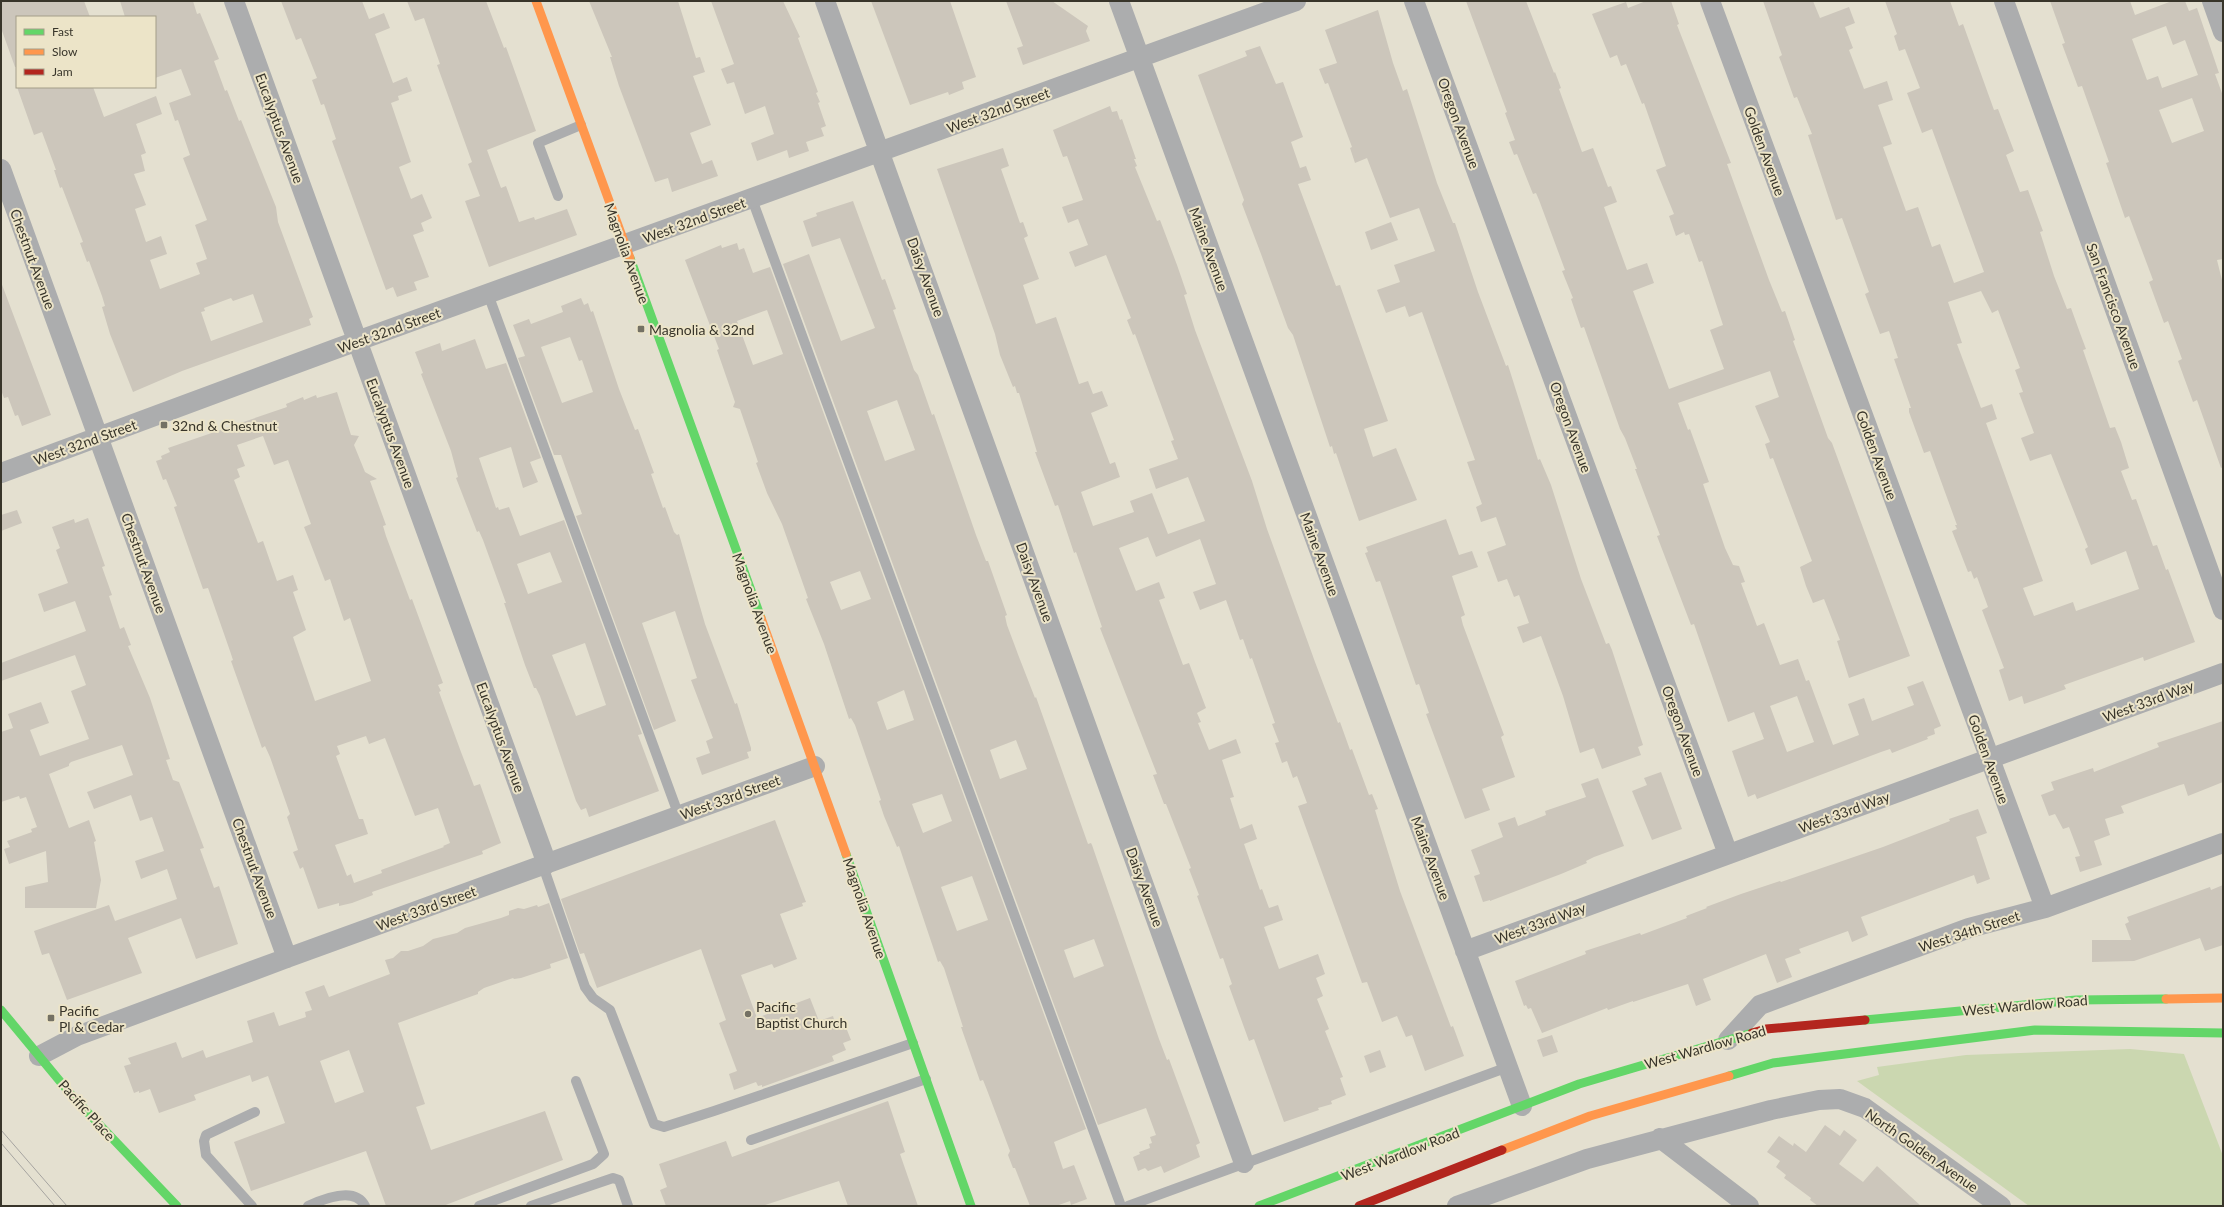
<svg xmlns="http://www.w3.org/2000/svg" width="2224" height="1207" viewBox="0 0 2224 1207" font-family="Lato,sans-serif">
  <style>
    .green { fill: #cbd7b0 }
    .building { fill: #ccc6bb; fill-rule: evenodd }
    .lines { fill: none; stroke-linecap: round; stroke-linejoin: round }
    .lane { stroke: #acadae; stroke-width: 10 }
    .street { stroke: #acadae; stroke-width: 20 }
    .fast { stroke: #63d668; stroke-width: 9 }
    .slow { stroke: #ff974d; stroke-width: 9 }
    .jam { stroke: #b3261e; stroke-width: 9 }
    .tram { stroke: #a6a4a0; stroke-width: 1 }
    .poi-dot { fill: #747164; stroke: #ece4c8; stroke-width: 1.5 }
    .labels { text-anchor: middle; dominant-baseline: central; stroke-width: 4; stroke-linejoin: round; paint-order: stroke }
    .street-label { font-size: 14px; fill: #38352a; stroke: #ece4c8 }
    .poi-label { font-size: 14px; fill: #38352a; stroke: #ece4c8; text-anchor: start }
  </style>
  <rect width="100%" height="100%" fill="#e4e0d0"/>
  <path class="green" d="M2130,1049L2184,1054L2223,1156V1206H2029L1857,1081L1879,1075L1877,1067L1966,1055Z"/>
  <path class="building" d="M1,1H84L90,17H17V67H15L1,28Z
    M120,1H193L197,14L200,13L219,59L214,61L225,91L227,90L239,121L241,120L276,207L278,222L313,317L309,319L311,325L182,371L133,392L110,334L102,307L105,306L102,296L89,261L87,262L80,243L83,242L62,187L60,188L54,170H56L42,132L34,135L17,87H93L104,117L156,96L162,114L136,124L146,153L141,155L145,171L134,174L146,205L135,209L146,242L161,236L167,254L150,260L160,289L200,274L196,263L207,259L195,225L207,220L183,158L190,155L178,120L175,121L169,103L191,95L181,69L155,78V17H125ZM253,294L263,322L211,341L201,312L205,311L204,308L231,298L233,301Z
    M281,1H362L369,19L384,13L390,28L375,34L393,83L407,77L412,91L398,96L399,100L391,103L411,162L399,167L411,199L422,194L432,218L421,223L424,231L413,235L429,277L414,282L417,290L397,297L393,287L386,290L332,141L336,139L324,104L321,105L312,80L317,78L301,38L296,40Z
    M407,1H486L504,48L506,47L536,131L487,150L501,188L506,186L519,222L534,217L535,220L567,209L577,235L489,267L465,201L480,196L468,164L472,162L437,65L440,64L424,18L415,21Z
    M589,1H678L696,58L700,57L705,72L693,76L711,125L690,133L702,164L712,160L718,176L672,192L668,178L655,182L619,86L610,57H612Z
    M711,1H783L800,37L798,38L818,92L816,93L820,102L818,103L826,126L821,128L824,136L806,142L809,151L789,158L787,150L757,161L751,143L774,134L765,106L745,114L734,82L727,84L721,69L734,64Z
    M871,1H950L976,77L962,82L964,89L949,95L948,92L910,105Z
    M1006,1H1052L1088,26L1086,31L1090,41L1023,65L1017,48L1023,46Z
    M1466,1H1526L1554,73L1555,72L1561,88L1559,89L1582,152L1593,148L1608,187L1611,186L1617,202L1604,207L1627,270L1647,263L1654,283L1633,291L1669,389L1724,369L1710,330L1723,325L1702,261L1699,262L1689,234L1685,235L1684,232L1676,236L1669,216L1674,214L1656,170L1666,166L1644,103L1642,104L1626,64L1621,66L1617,55L1610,58L1592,14L1626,2L1628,8L1646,1H1671L1679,24L1677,25L1731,163L1727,164L1769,280L1782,312L1785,311L1795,340L1793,341L1801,363L1828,438L1832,443L1910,656L1849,678L1837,641L1840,640L1824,599L1813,603L1806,586L1800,567L1812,561L1773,458L1770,459L1765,444L1770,442L1755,406L1779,397L1770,371L1678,403L1688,430L1690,429L1709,482L1703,484L1725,548L1733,565L1739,566L1745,582L1741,583L1757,626L1764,623L1780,665L1798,659L1806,681L1809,680L1833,745L1859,735L1848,704L1864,698L1872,721L1914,705L1907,687L1923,681L1941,726L1934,729L1935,734L1927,737L1928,739L1892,753L1890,749L1881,752L1757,799L1755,794L1748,797L1732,751L1764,739L1754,712L1728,722L1694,624L1691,625L1657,536L1660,535L1635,469H1637L1625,438L1620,429L1584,327L1581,328L1571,299L1573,298L1562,271L1565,270L1539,200L1536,193L1533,194L1517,154L1514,155L1509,142L1515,140L1505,113L1507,112ZM1797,696L1814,742L1787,752L1770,706Z
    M1763,1H1813L1820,18L1849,7L1855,23L1845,27L1853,48L1849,50L1864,89L1887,81L1893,100L1878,105L1892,144L1883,147L1906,211L1918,207L1932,247L1940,244L1954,283L1984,272L1932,129L1922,133L1907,93L1920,88L1905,49L1899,51L1894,36L1897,34L1885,1H1950L1959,26L1963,24L1994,110L1998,109L2014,151L2006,155L2020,192L2028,190L2043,231L2040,232L2054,276L2067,309L2071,308L2080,333L2086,349L2083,350L2110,428L2115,427L2121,442L2129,468L2121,471L2132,500L2136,499L2153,546L2157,545L2166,570L2168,569L2195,642L2144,661L2143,657L2064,685L2066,689L2024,704L2022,696L2009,701L1999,670L2004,668L1982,610L1988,607L1977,577L1974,579L1971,571L1968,572L1952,531L1957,529L1955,525H1957L1930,451L1924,453L1909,412V408H1911L1894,359L1898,358L1889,331L1880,334L1865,294L1869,292L1842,218L1836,220L1808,135L1812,134L1797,97L1794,98L1781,62L1779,57L1782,55ZM1981,291L1992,313L1998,310L2020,368L2015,370L2023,392L2019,393L2034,433L2021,438L2030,461L2051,454L2088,547L2085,549L2091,565L2126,551L2139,589L2076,611L2073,602L2034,616L2023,588L2043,581L1986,423L1997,419L1992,404L1981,408L1957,344L1962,343L1948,302Z
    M2050,1H2130L2135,15L2172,1H2185L2189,11L2197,8L2219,73L2215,74L2223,96V259L2217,260L2223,284V467L2221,468L2197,400L2193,402L2178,361L2182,359L2168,321L2164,323L2149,282L2153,280L2129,216L2125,218L2106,163L2109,162L2082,86L2078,87L2062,44L2065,43ZM2166,26L2173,45L2185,40L2198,75L2162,88L2158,76L2147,80L2132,39ZM2192,98L2204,131L2172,143L2159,110Z
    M1378,10L1393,63L1403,91L1407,89L1437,183L1453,223H1455L1478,292L1506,366L1508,365L1538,460L1540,459L1551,485L1581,579L1606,644L1609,643L1612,650L1643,745L1638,747L1641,755L1602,769L1594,748L1580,753L1563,696L1541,636L1523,643L1517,627L1529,623L1519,595L1514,597L1507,579L1498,582L1487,552L1506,545L1496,517L1481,522L1476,507L1482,504L1467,462L1475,460L1422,312L1409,317L1405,306L1386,313L1377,290L1400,282L1394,265L1435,251L1419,208L1390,218L1367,158L1355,163L1350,148L1352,147L1328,83L1325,84L1319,69L1337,63L1325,30Z
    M1260,46L1276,84L1283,82L1303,137L1291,142L1300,168L1306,166L1311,180L1298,184L1336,286L1340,285L1388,421L1364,429L1373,457L1396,448L1417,500L1359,521L1336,453L1334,454L1332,446L1330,447L1293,335L1288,328L1261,254L1242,204L1244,200L1198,75L1247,56L1245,51Z
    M1110,106L1112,112L1117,111L1120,120L1122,119L1136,159H1134L1137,166L1135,167L1157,221L1160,220L1177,265L1187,294L1184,295L1195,330L1252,481L1267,529L1315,662L1338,723L1340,722L1350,750L1352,749L1369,795L1372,794L1378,809L1375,810L1400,891L1451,1027L1453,1026L1464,1056L1425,1071L1412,1035L1406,1037L1397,1016L1382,1022L1367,982L1362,983L1298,806L1307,803L1297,776L1293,778L1287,761L1282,763L1275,743L1279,742L1272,724L1275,723L1252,658L1250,659L1243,639L1240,640L1226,600L1200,610L1193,592L1216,584L1200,539L1156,557L1148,537L1119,548L1136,591L1159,582L1165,598L1159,600L1183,665L1189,663L1206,708L1197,713L1201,722L1198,723L1209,750L1236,739L1241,753L1222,760L1234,797L1230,798L1240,829L1252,824L1257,839L1244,844L1260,890L1262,889L1269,908L1278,905L1283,920L1264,927L1279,969L1318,954L1325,974L1316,978L1323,996L1317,999L1329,1029L1325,1031L1343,1077L1340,1078L1346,1095L1331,1101L1332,1104L1318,1108L1319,1110L1284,1122L1254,1039L1249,1041L1229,986L1232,984L1223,958L1220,959L1197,896L1199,895L1189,869L1191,868L1166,804H1164L1153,775L1157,774L1100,628L1102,627L1076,552L1074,553L1058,505L1055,506L1035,452H1037L1019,393H1017L1015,386L1013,387L1000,355L995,334L937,169L1003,148L1009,166L1001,169L1020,223L1023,222L1028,236L1024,238L1039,279L1023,285L1036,324L1056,317L1079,384L1088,381L1093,394L1102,391L1108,406L1091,413L1110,464L1115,462L1120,477L1081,492L1093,526L1134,512L1130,501L1152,493L1168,534L1205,521L1188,477L1156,489L1149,469L1178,459L1171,441L1174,440L1135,334L1133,335L1127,320L1131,318L1106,255L1075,267L1069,252L1088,245L1078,219L1068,223L1062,207L1083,200L1067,156L1063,157L1053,130Z
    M853,201L882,280L885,279L896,309L893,310L914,370L918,375L932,415L934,414L976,535L986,561H988L1007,615L1005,616L1007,625L1019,657L1035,698L1036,697L1088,844L1091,843L1092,845L1159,1039L1167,1060L1169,1059L1200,1143L1196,1145L1200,1157L1164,1173L1161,1166L1148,1171L1145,1168L1138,1171L1133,1157L1140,1154L1139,1152L1150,1148L1149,1144L1152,1143L1150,1137L1156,1135L1146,1108L1098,1125L783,264L809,254L841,341L875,328L840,238L812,247L803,221L817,216L816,213ZM897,400L915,450L885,461L867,411ZM1016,740L1027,769L1000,779L990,750ZM1094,939L1104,966L1074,978L1064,950Z
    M1391,222L1398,240L1371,250L1365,232Z
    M737,243L739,250L744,248L753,273L770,267L1086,1129L1054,1142L1063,1169L1074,1165L1087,1199L1071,1205L1070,1201L1056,1206H1030L1015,1168H1013L1008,1155L1010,1151L987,1090L983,1080L980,1081L961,1027H963L944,968L940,961L938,962L899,846L897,847L884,816L879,801L881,800L855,725L851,718L849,719L824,644L806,599L808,598L782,524L767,493L756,463L758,462L740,409L733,407L735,402L717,350L719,349L685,260L721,245L722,248ZM767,310L783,354L753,365L737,321ZM860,571L871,599L841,610L830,582ZM904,690L914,720L887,730L877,702ZM942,794L952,821L923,833L912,804ZM972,876L988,920L957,931L941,887Z
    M1,282L51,415L22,426L18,415L15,416L8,397L4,398L1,390Z
    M581,298L584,305L588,303L591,312L593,311L619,389L635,430L638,429L654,473L651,474L663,508L665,507L674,532L677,535L679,534L705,624L735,704L737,703L751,748V751L747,752L749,758L702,775L696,758L710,753L706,741L713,738L691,680L697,678L675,611L642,623L676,721L654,730L576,516L582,514L561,455H554L518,358L525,356L513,325L529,319L531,324L563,312L561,306ZM570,337L579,361L582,360L593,392L562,403L541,347Z
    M475,339L486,369L506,363L541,458L530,462L538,482L523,488L511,447L479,458L496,508L498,507L499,510L509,507L520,536L564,520L642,734L638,735L659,791L589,817L586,808L581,810L576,801L540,696L536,688H534L525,665L504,603H506L483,540L479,531L477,532L456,478L458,477L451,451L421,374L423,373L415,352L440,343L442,351ZM550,552L562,582L528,594L517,564ZM585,643L606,705L576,716L552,655Z
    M337,392L351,435L359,436L354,445L365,472L377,479L370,481L386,525L383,526L386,536L410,600L412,599L443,683L438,685L441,691L439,692L461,752L474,786L480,784L501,843L482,851L483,854L372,892L373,895L352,903L339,906V903L318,909L303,867L300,869L293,852L298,850L287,817L290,814L270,757L265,746L262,748L231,661L233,660L230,651L208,588L203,589L174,507L177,506L166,479L163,480L156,461L162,459L161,456L170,452L168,448L287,407L286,404L303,397L304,400L316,395L317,398ZM263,436L274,465L288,460L311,524L304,527L310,542L325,581L330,579L344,621L350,618L371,681L315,701L293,637L306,630L293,592L298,590L293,575L277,581L263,541L258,543L234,480L240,477L237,469L245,466L237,445ZM366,736L369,744L385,738L415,816L438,808L450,843L443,846L444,847L381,870L382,873L354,883L351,874L347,876L335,845L368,834L363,819H359L336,756L340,754L337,746Z
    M17,510L22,523L1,531V515Z
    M88,518L105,566L102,567L112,595L109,596L120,629L124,627L131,645L128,646L150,698L170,759L166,760L173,780L179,782L183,792L204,848L200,849L214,888L219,886L238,944L196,959L181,918L128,938L142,973L67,1000L49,953L42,955L34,931L109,905L115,921L177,899L167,869L141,879L135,861L164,851L152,817L140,821L131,795L94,809L87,792L133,775L122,745L71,762L69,764V766L49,774L69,828L89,820L96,841L94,842L101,880L96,908H25V887L48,882L46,851L9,864L4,849L10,847L7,841L32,832L31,829L37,827L26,797L20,799L19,796L1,802V732L13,728L8,714L41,702L49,723L30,730L40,756L89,739L71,691L86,685L75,655L1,681V663L86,631L75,601L44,612L38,594L68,583L56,550L60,548L52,527L74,519L75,523Z
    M1446,519L1459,555L1472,551L1478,567L1452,576L1465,615L1461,617L1463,625L1504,735L1501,737L1515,777L1482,789L1490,810L1465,819L1426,714L1429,713L1419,684L1416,685L1380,581L1376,582L1365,553L1368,552L1366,547Z
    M2223,721V782L2188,796L2184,784L2180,785L2121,806L2124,813L2105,819L2110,835L2094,841L2102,865L2080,872L2075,857L2080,856L2069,827L2063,829L2055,814L2049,816L2041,795L2054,790L2051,782L2093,768L2094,772L2159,747L2157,743Z
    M1661,772L1682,829L1652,840L1632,791L1647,785L1644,778Z
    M1598,778L1624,846L1594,857L1586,861L1587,863L1561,874L1490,901V900L1483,902L1474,876L1480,874L1471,850L1503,837L1498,823L1515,817L1518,826L1546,815L1545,811L1586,797L1581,784Z
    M1978,809L1987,833L1976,837L1990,879L1977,884L1974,875L1861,917L1868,935L1852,942L1848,931L1799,949L1801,953L1785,959L1792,977L1777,983L1766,954L1703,979L1711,1000L1696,1006L1688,984L1633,1002V1001L1608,1010L1607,1008L1542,1033L1531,1008L1528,1009L1526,1005L1524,1006L1515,981L1523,978L1586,954L1585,951L1640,933L1641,935L1687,918L1686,916L1707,908L1706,907L1741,894L1780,881L1781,882L1883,847L1950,821L1949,819Z
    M775,820L806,902L802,903L803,906L780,914L797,959L774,968L772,964L741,975L757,1018L810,998L819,1021L833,1016L835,1023L843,1020L851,1040L843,1043L846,1050L832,1056L834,1061L762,1087V1085L758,1086L756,1082L734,1090L729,1074L737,1071L719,1023L726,1020L701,949L597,988L584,953L580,954L561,899Z
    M2223,885V945L2205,951L2200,938L2134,961L2092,962V940H2131L2125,924L2129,922L2127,917L2210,887L2211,890Z
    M549,903L568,958L550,964L551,968L521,978L514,979L513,978L484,988L478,992V994L398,1023L425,1104L416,1107L431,1150L545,1111L563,1160L443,1206H386L366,1151L251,1191L234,1142L285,1123L268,1076L252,1082L250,1075L194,1095L196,1100L159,1113L150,1089L139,1093V1091L134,1093L124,1066L131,1064L128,1058L176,1042L182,1058L203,1050L206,1058L253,1042L247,1021L274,1012L279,1026L306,1017L305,1012L312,1010L305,992L324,985L329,997L390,974L385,960L393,958L401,951H408L423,946L433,939L457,933L465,928L501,918L509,915V911L518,908L524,909L537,905L538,907ZM349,1050L364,1092L335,1103L320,1061Z
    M1552,1035L1558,1052L1543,1057L1537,1040Z
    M1380,1050L1386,1067L1370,1073L1364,1056Z
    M888,1101L905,1152L900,1154L918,1206H848L839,1181L762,1206H666L660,1190L667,1187L659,1164L726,1141L732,1157Z
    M1825,1125L1840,1136L1844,1130L1857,1140L1839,1164L1863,1182L1877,1166L1921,1206H1818L1810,1200L1811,1198L1784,1178L1786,1175L1776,1167L1780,1161L1767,1152L1779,1136L1793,1146L1794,1143L1806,1152Z"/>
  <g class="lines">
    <path class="lane" d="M558,196L538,143L581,125
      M752,199L1121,1206
      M488,294L679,816
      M543,866L585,987L593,998L610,1010L654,1124L664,1127L714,1111L913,1043
      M751,1140L926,1079
      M252,1206L206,1155L204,1141L206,1135L255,1112
      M308,1206C323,1199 355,1186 365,1206
      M479,1206L593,1164L604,1154L576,1081
      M531,1206L613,1178L619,1180L628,1206
      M1128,1206L1508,1067"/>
    <path class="street" d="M234,1L547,864
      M825,1L1244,1163
      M1119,1L1522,1106
      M1414,1L1728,854
      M1710,1L2045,908
      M2004,1L2223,610
      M2212,1L2223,32
      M1,169L287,958
      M1,473L338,348L1296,1
      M1465,951L2223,673
      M1728,1040L1760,1005L1969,928L2045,908L2223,843
      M39,1056L77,1036L287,958L815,766
      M1660,1138L1749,1206
      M1457,1206L1587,1159L1771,1110L1819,1100L1840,1099L1865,1108L2001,1206"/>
    <path class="fast" d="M630,258L761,618
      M846,854L971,1206
      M1,1010L73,1097L177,1206
      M1865,1020L2076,1000L2166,999
      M1729,1076L1773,1063L2035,1030L2223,1033
      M1259,1206L1579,1084L1752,1033"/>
    <path class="slow" d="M536,1L630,258
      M761,618L846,854
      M2166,999L2223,998
      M1502,1150L1590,1116L1729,1076"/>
    <path class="jam" d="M1752,1033L1766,1029L1865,1020
      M1359,1206L1502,1150"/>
    <path class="tram" d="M1,1130L67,1206
      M1,1143L55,1206"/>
  </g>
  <g class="poi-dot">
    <rect x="637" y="325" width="8" height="8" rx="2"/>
    <rect x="160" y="421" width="8" height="8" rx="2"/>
    <circle cx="748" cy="1014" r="4"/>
    <rect x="47" y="1014" width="8" height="8" rx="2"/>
  </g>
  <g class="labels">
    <g class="street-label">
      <text transform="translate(998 110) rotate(-20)">West 32nd Street</text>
      <text transform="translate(1459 123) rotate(70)">Oregon Avenue</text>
      <text transform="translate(280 128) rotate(70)">Eucalyptus Avenue</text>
      <text transform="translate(1765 151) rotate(70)">Golden Avenue</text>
      <text transform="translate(694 220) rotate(-20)">West 32nd Street</text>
      <text transform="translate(1209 249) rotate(70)">Maine Avenue</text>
      <text transform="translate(627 253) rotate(70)">Magnolia Avenue</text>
      <text transform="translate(33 259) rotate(70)">Chestnut Avenue</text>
      <text transform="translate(926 277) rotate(70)">Daisy Avenue</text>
      <text transform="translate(2114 306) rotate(70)">San Francisco Avenue</text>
      <text transform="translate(389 330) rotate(-20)">West 32nd Street</text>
      <text transform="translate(1571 427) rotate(70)">Oregon Avenue</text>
      <text transform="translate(391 433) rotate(70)">Eucalyptus Avenue</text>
      <text transform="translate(85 442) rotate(-20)">West 32nd Street</text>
      <text transform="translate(1877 455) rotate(70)">Golden Avenue</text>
      <text transform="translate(1320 554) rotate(70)">Maine Avenue</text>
      <text transform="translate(144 563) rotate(70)">Chestnut Avenue</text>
      <text transform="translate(1035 582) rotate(70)">Daisy Avenue</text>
      <text transform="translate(755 603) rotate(70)">Magnolia Avenue</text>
      <text transform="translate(2148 701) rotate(-20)">West 33rd Way</text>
      <text transform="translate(1683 731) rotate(70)">Oregon Avenue</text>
      <text transform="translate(501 737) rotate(70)">Eucalyptus Avenue</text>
      <text transform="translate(1989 759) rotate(70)">Golden Avenue</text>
      <text transform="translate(730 797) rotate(-20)">West 33rd Street</text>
      <text transform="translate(1844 812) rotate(-20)">West 33rd Way</text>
      <text transform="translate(1431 858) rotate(70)">Maine Avenue</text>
      <text transform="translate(255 868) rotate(70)">Chestnut Avenue</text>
      <text transform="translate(1145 887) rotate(70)">Daisy Avenue</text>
      <text transform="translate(426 908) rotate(-20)">West 33rd Street</text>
      <text transform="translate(865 908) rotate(71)">Magnolia Avenue</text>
      <text transform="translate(1540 923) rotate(-20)">West 33rd Way</text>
      <text transform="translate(1969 931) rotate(-18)">West 34th Street</text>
      <text transform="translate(2025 1005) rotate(-5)">West Wardlow Road</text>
      <text transform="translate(1705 1047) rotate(-16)">West Wardlow Road</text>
      <text transform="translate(87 1110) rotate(48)">Pacific Place</text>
      <text transform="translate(1922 1150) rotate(35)">North Golden Avenue</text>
      <text transform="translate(1400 1154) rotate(-21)">West Wardlow Road</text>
    </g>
    <g class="poi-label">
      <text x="649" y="329">Magnolia &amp; 32nd</text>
      <text x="172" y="425">32nd &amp; Chestnut</text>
      <text x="756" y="1006">Pacific<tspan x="756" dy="16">Baptist Church</tspan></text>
      <text x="59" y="1010">Pacific<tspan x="59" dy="16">Pl &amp; Cedar</tspan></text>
    </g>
  </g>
  <rect width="2224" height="1207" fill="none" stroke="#38352a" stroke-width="4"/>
  <rect x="16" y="16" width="140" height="72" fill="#ece4c8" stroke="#a49e89"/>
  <rect x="24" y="29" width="20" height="6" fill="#63d668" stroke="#a49e89"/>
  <text x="52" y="36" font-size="12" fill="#38352a">Fast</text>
  <rect x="24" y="49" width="20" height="6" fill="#ff974d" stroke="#a49e89"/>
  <text x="52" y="56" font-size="12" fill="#38352a">Slow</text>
  <rect x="24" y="69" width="20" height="6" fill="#b3261e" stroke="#a49e89"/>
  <text x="52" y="76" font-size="12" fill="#38352a">Jam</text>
</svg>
